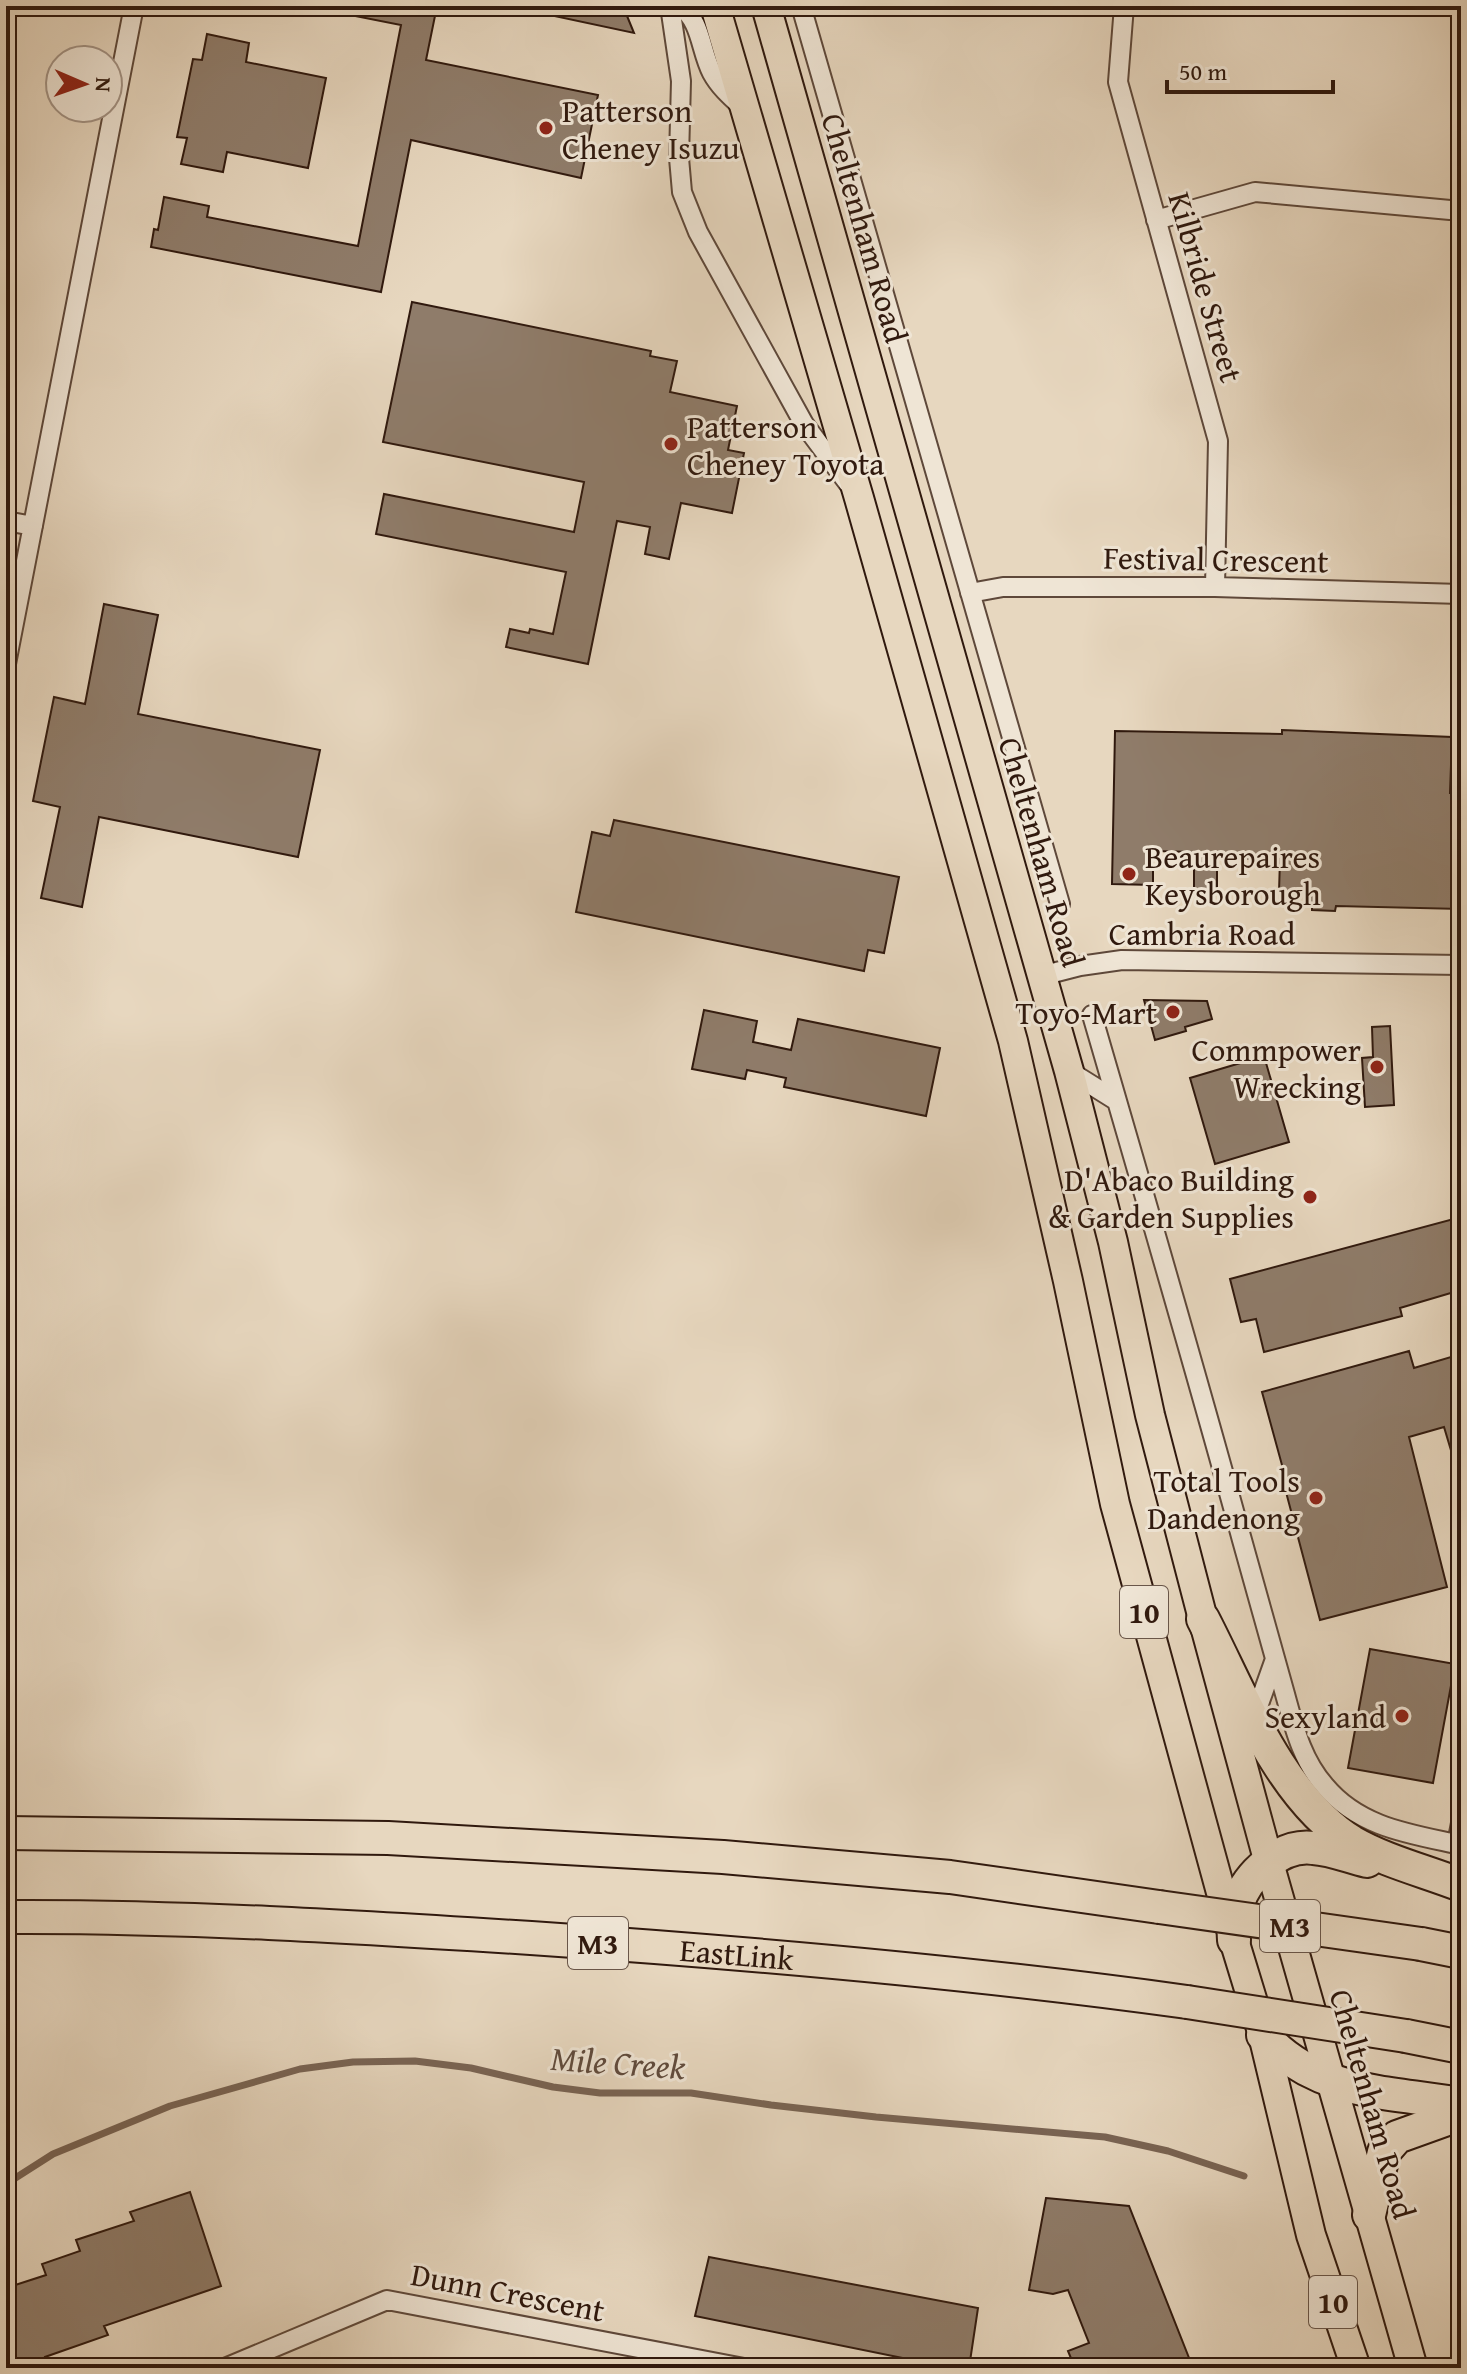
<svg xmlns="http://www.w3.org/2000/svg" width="1467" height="2374" viewBox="0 0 1467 2374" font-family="'Gentium Book Plus',serif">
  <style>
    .green { fill: #c8b7a1; stroke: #7c6858; stroke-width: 2 }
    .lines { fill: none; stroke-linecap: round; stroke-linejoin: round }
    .stream { stroke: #796454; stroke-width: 7 }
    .building { fill: #8f7c6a; stroke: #30190e; stroke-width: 2 }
    .minor-casing { stroke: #5e483a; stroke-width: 22 }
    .primary-casing { stroke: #30190e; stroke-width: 32 }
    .motorway-casing { stroke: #30190e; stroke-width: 36 }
    .minor { stroke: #efe5d5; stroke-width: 18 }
    .primary { stroke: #e7d7bf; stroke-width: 28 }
    .motorway { stroke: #e7d7bf; stroke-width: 32 }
    .motorway-bridge-casing { stroke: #30190e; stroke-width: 36; stroke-linecap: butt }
    .motorway-bridge { stroke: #e7d7bf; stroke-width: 32 }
    .poi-dot { fill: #8f2418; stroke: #efe5d5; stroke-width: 3 }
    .labels { text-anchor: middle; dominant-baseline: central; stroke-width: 6; stroke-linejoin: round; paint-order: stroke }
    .shield { fill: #efe5d5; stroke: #69564a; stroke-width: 2 }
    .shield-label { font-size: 30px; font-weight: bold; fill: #30190e }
    .poi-label { font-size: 32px; fill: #30190e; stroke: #efe5d5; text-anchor: end }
    .street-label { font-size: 32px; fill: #30190e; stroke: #efe5d5 }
    .water-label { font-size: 34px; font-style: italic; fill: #604b3d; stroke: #efe5d5 }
  </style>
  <rect width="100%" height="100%" fill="#e7d7bf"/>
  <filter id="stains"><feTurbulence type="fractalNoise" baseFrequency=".0025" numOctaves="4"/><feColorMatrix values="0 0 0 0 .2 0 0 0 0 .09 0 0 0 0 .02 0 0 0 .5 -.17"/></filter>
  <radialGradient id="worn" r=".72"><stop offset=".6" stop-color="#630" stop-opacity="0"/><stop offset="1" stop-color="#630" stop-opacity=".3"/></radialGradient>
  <path class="green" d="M1461,115V186L1454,185Z"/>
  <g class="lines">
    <path class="stream" d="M6,2184L53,2154L170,2106L300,2069L353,2062L415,2061L471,2068L553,2087L600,2093H691L771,2105L876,2117L1105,2137L1168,2151L1244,2176"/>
  </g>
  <path class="building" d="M351,6H437L426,60L598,95L581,178L411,140L381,292L151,247L154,229L158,230L164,197L209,206L207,217L358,246L401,25L350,15Z
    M546,6H623L634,33L545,14Z
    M207,34L249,43L246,62L326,78L308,168L227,152L223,172L181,164L187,138L177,137L193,59L202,60Z
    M412,302L651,351L650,356L677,361L670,392L737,406L728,450L744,453L732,513L681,503L669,559L645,554L650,527L617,521L588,664L506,647L510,629L529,633L530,629L553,634L566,572L376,534L384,494L574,532L584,482L383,442Z
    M104,604L158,615L138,714L320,750L298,857L99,817L82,907L41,898L60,807L33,801L54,697L85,704Z
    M1282,730L1452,737L1450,793H1461V909L1336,906L1335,911L1312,910V893L1279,892L1280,859L1217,858V890L1194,889V852L1153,851V885L1112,884L1115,731L1282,734Z
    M614,820L899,877L884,953L868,950L864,971L576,912L592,832L610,836Z
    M1144,1000L1207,1001L1212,1019L1185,1027L1186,1031L1155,1040Z
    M704,1010L757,1021L753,1042L791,1050L798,1019L940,1048L926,1116L784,1087L786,1078L747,1070L745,1079L692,1069Z
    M1390,1026L1394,1105L1365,1107L1362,1058L1373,1057L1372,1027Z
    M1264,1056L1289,1142L1215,1164L1190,1078Z
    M1461,1217V1290L1400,1308L1402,1316L1264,1352L1256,1319L1241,1322L1230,1279Z
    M1409,1351L1414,1368L1461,1354V1466L1456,1467L1444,1427L1409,1437L1447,1587L1320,1620L1282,1477L1285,1476L1262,1392Z
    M1370,1649L1455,1664L1433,1783L1348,1768Z
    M190,2192L221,2286L104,2326L108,2335L45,2357L48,2368H19L17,2362L6,2365V2288L46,2275L42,2264L80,2251L76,2240L134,2221L130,2212Z
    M1046,2198L1129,2206L1193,2368H1075L1068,2351L1089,2343L1068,2290L1053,2294L1029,2290Z
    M709,2257L978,2308L969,2368H952L695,2316Z"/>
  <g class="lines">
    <defs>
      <path id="minor" d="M670,6L681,81L679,158L682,192L698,232L804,424L848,483
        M680,6C702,22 700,50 712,73C719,86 730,96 741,106
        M801,6L1060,904
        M1124,6L1118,82L1218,441L1215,587
        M1156,220L1255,192L1461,211
        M6,521L33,526
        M970,593L1003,587H1215L1461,594
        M6,664L134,6
        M1041,976L1080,966L1122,960L1461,965
        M1092,1015C1143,1190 1194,1365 1242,1540C1256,1589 1269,1638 1283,1687C1293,1722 1300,1758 1325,1786C1360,1828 1411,1834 1461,1845
        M1069,1071L1117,1101
        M1254,1718L1275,1659
        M1457,1844L1461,1823
        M225,2368L387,2300L744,2368"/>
      <path id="primary" d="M715,6L859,498L1013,1041L1068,1281L1115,1504L1234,1940L1263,2035L1311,2235L1356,2368
        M766,6L1069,1071L1113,1242L1150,1415L1203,1619L1269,1863L1413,2368"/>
      <g id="motorway">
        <path d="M1203,1619C1241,1692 1280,1798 1352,1842C1385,1861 1425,1871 1461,1885"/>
        <path d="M6,1833L388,1838L723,1857L950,1877L1159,1907"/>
        <path id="s1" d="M6,1917C181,1916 357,1927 531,1938C750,1953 970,1972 1187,2002"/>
        <path d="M1234,1940C1233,1927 1234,1915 1238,1903C1248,1874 1281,1844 1313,1848C1331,1849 1350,1857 1367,1861"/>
        <path d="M1421,1944L1461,1952"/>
        <path d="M1263,2035C1315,2094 1388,2092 1461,2104"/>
        <path d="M1406,2036L1461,2047"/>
        <path d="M1369,2215L1384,2152L1397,2137L1461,2114"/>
      </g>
    </defs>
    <use href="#minor" class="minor-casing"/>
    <use href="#primary" class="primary-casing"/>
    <use href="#motorway" class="motorway-casing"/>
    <use href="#minor" class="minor"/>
    <use href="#primary" class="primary"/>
    <use href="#motorway" class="motorway"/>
    <defs>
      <path id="motorway-bridge" d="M1159,1907L1421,1944
        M1187,2002L1406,2036"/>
    </defs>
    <use href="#motorway-bridge" class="motorway-bridge-casing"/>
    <use href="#motorway-bridge" class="motorway-bridge"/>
  </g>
  <g class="poi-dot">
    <circle cx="546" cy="128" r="8"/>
    <circle cx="671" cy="444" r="8"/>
    <circle cx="1129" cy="874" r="8"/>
    <circle cx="1173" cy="1012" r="8"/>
    <circle cx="1377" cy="1067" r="8"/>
    <circle cx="1310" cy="1197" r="8"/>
    <circle cx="1316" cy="1498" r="8"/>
    <circle cx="1402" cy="1716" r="8"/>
  </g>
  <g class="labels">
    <g class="shield">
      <rect x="1120" y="1586" width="48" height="52" rx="6"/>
      <rect x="1260" y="1900" width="60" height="52" rx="6"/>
      <rect x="568" y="1917" width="60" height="52" rx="6"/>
      <rect x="1309" y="2276" width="48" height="52" rx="6"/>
    </g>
    <g class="shield-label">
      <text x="1144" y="1612">10</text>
      <text x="1290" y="1926">M3</text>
      <text x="598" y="1943">M3</text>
      <text x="1333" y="2302">10</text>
    </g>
    <g class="poi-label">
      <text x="562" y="110" text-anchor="start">Patterson<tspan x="562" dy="37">Cheney Isuzu</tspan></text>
      <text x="687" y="426" text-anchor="start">Patterson<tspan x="687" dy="37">Cheney Toyota</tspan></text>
      <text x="1145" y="856" text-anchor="start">Beaurepaires<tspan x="1145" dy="37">Keysborough</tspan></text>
      <text x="1157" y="1012">Toyo-Mart</text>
      <text x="1361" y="1049">Commpower<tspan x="1361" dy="37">Wrecking</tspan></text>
      <text x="1294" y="1179">D'Abaco Building<tspan x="1294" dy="37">&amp; Garden Supplies</tspan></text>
      <text x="1300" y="1480">Total Tools<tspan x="1300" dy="37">Dandenong</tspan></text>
      <text x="1386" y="1716">Sexyland</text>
    </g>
    <g class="street-label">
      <text transform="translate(865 228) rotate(74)">Cheltenham Road</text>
      <text transform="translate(1206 287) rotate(74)">Kilbride Street</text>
      <text transform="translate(1216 559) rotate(1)">Festival Crescent</text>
      <text transform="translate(1042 852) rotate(74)">Cheltenham Road</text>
      <text x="1202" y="933">Cambria Road</text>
      <text stroke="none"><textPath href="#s1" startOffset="732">EastLink</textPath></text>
      <text transform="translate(1373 2104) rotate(74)">Cheltenham Road</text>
      <text transform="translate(508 2292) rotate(11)">Dunn Crescent</text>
    </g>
    <g class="water-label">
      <text transform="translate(618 2062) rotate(4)">Mile Creek</text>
    </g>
  </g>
  <rect width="1467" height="2374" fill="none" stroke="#e7d7bf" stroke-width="32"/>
  <rect x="8" y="8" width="1451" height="2358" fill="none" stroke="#30190e" stroke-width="4"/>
  <rect x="16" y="16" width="1435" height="2342" fill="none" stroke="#30190e" stroke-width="2"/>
  <g transform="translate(84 84) rotate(92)"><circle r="38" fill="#efe5d5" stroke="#a39385" stroke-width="2"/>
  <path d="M0-6L14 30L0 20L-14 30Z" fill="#8f2418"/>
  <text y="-12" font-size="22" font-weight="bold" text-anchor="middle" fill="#30190e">N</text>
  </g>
  <path d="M1167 80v12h166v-12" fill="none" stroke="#30190e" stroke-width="4"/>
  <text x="1179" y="80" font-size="24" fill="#30190e" stroke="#efe5d5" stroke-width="6" paint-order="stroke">50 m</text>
  <rect width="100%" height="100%" filter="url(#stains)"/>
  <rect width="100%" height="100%" fill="url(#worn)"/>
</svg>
